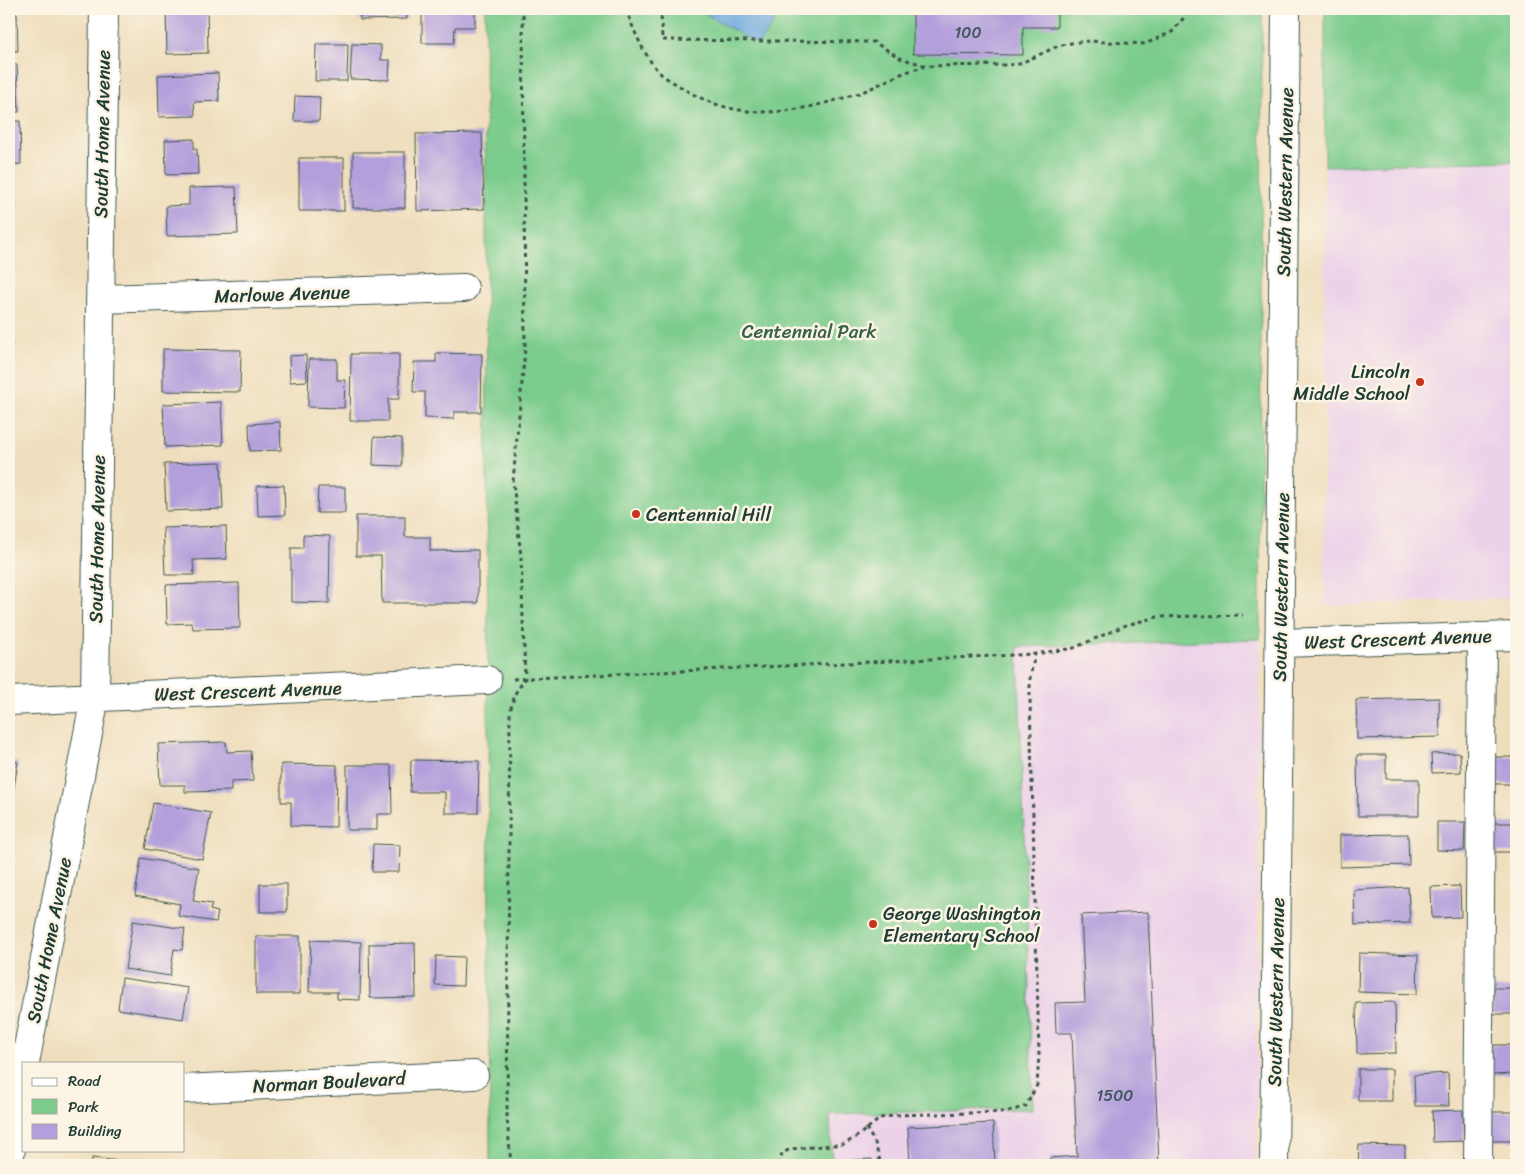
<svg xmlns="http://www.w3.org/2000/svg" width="1525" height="1174" viewBox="0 0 1525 1174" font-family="Sriracha,sans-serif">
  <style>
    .built { fill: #ecd1e9 }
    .green { fill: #7ccc8d; stroke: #4e8460 }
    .water { fill: #6ea9df; stroke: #46738a }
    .building { fill: #b29fdb }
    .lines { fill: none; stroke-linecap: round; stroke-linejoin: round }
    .minor-casing { stroke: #3e5549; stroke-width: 30 }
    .path { stroke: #3e5549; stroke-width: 3; stroke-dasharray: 4 4; stroke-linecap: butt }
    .minor { stroke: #fff; stroke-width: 28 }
    .poi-dot { fill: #c8321e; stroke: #fcf5e5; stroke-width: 2 }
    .labels { text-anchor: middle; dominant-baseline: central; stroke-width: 5; stroke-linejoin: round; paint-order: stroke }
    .number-label { font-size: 16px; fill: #44565e }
    .street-label { font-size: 19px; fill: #1f3d34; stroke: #fcf5e5 }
    .park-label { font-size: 19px; fill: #36614a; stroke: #fcf5e5 }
    .poi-label { font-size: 19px; fill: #1f3d34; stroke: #fcf5e5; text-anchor: start }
  </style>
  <rect width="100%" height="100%" fill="#fcf5e5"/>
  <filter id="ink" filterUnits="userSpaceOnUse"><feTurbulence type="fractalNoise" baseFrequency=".02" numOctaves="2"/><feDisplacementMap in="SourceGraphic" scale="10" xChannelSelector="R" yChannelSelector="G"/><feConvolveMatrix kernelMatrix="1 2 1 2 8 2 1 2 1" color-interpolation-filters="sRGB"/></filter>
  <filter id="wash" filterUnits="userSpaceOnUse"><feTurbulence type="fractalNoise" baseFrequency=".0096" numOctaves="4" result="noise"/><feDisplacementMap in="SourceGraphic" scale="20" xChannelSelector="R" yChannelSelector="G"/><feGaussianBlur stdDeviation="1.12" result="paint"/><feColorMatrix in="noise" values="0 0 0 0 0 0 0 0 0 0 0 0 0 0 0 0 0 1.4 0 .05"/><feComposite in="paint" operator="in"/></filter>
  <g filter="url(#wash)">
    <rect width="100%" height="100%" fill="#efdebd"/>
    <path class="built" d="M1325,9H1516V598L1324,606Z
      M1260,639L1256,1165H490L488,663Z"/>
    <path class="green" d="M485,9H1262L1260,639L1018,647L1033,1109L830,1114L832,1165H490Z
      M1325,9H1516V161L1325,166Z"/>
    <path class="water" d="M697,9H752L775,22L758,44Z"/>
    <g id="blocks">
      <path class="building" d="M166,9H207L208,53L167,54Z
        M296,9H330V11H296Z
        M360,9H406L407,19L360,20Z
        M422,9H475V27H455L454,43H422Z
        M913,9H1057V27H1023V55L913,54Z
        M17,14L18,51H9V15Z
        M316,44H348L347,81H315Z
        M352,44L381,45V60H390L389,80L350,79Z
        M9,65H17L19,112L9,113Z
        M218,73L219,101L194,102L195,116L159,117L158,75Z
        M295,96L320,97L319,121H294Z
        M9,121H20L21,164L9,165Z
        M482,133L484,209L417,211L416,134Z
        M194,139V149H197L198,174L166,175L165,140Z
        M353,152H405V208H353Z
        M299,158H344V211H299Z
        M9,179H15L16,210H11V227H9Z
        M236,187L238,234L167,236L166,206L189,205V188Z
        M9,241H11L12,291H9Z
        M9,300H11L12,346H9Z
        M163,349L241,350L240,392L163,391Z
        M436,353L482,354L481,412H454V419L425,418V392H413L414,362H436Z
        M351,354H399V399H388V421H350Z
        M306,355L307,381L290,382L289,356Z
        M309,359H337V380H345L344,408L308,407Z
        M221,402L223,445L165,447L163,404Z
        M9,420H11V465H9Z
        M280,422L281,450L250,451L249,424Z
        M374,437L402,438V466L373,465Z
        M221,462L223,509L166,511L164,464Z
        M284,485L285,515L258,516L257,486Z
        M318,487H345V513H317Z
        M356,516H405V537H430V551L478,550V603H382L381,556H356Z
        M226,526L227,559L193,560L194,575H165L163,528Z
        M303,535L330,536L329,603L291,602V548H303Z
        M239,583L240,628L193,629L192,623L167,624L166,585Z
        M9,601H11V645H9Z
        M1439,698L1440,737L1357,739L1356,700Z
        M226,742L227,752L251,751L253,781L231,782V791L185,792V785H160L158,744Z
        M1460,753L1461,772L1432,773L1431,754Z
        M1357,755H1386V779H1419V816H1358Z
        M1492,757H1516V784H1493Z
        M411,760L479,761L478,813H445V792H410Z
        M9,761L18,762L12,801L9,800Z
        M281,764L337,765L336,827L291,826V802H281Z
        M347,765H391L392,814H377V830H347Z
        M153,803L211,813L202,859L145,849Z
        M1437,822H1465L1464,851L1437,850Z
        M1492,823H1516V852H1492Z
        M1408,834L1409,865L1340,867V835Z
        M373,844L400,845L399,872H372Z
        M141,858L199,868L193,901L212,904L210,910L218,912L216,922L178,916L180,904L135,896Z
        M260,884H287V912H260Z
        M1460,886L1461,917L1432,918L1431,887Z
        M1408,887L1410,923L1355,925L1354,890Z
        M1148,912L1159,1165H1050V1158L1077,1156L1072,1033H1056L1055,1003L1085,1002L1081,915Z
        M133,921L185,929L182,950L174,949L170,976L125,969Z
        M256,936H300V994H256Z
        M311,940L361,942L360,1000L337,999V992H309Z
        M415,943L416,997L370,998L369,944Z
        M1359,953L1418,955L1417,994L1358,992Z
        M436,956L464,957L463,986L435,985Z
        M122,978L188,988L183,1019L118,1009Z
        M1494,988H1516V1014H1493Z
        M1395,1002L1396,1053L1357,1054L1356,1003Z
        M1490,1045H1516V1074L1491,1075Z
        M1358,1069H1392V1101H1358Z
        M1448,1073L1449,1106H1415L1414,1075Z
        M1463,1110L1464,1141L1433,1142L1432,1111Z
        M1489,1112H1516V1141H1488Z
        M993,1123L995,1165H910L908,1127Z
        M1359,1145L1405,1146V1165H1358Z
        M92,1158L146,1164V1165H92Z
        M872,1159V1165H791V1163Z"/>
    </g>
  </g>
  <g filter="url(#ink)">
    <use href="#blocks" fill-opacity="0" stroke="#3e5549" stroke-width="1"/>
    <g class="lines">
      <defs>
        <path id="minor" d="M100,299L464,288
          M1280,643L1516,636
          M9,701L487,680
          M25,1063L95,697L104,9
          M184,1089L474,1075
          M9,1161L24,1071
          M1274,1165L1286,9
          M1478,1165L1482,637"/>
      </defs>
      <use href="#minor" class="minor-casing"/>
      <path class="path" d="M626,9C634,31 642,51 657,70C662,76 671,81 678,85C734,123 789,115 850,96C876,89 897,72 924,67
        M661,9L662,40L874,42L900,58L927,66L1006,65L1019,64L1058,46L1071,43L1088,41L1145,44L1172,32L1191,9
        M513,679L1035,654L1074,648L1126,625L1157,617L1243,615
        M866,1128L875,1143L881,1165
        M511,1165L507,1117L510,711L516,692L525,679L521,557L513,481L525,349L523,9
        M779,1165L782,1153L791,1149L844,1144L856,1137L881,1118L897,1115L1007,1112L1026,1106L1037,1085L1039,1055L1030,699V677L1035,654"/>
      <use href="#minor" class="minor"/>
    </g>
  </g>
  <g class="poi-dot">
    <circle cx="1420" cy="382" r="5"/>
    <circle cx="636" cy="514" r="5"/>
    <circle cx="873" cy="924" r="5"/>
  </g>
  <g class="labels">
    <g class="number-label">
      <text x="968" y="32">100</text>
      <text x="1115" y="1095">1500</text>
    </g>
    <g class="street-label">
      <text transform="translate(102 134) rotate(-89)">South Home Avenue</text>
      <text transform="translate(1285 182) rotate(-89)">South Western Avenue</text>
      <text transform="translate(282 294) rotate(-2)">Marlowe Avenue</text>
      <text transform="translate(97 539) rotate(-89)">South Home Avenue</text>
      <text transform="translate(1281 587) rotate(-89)">South Western Avenue</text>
      <text transform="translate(1398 639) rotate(-2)">West Crescent Avenue</text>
      <text transform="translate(248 691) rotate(-2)">West Crescent Avenue</text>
      <text transform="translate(49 940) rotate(-79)">South Home Avenue</text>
      <text transform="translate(1276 992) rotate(-89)">South Western Avenue</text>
      <text transform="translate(329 1082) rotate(-3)">Norman Boulevard</text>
    </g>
    <g class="park-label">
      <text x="809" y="331">Centennial Park</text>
    </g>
    <g class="poi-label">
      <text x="1410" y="371" text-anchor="end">Lincoln<tspan x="1410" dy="22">Middle School</tspan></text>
      <text x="646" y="514">Centennial Hill</text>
      <text x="883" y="913">George Washington<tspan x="883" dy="22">Elementary School</tspan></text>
    </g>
  </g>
  <rect width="1525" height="1174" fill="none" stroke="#fcf5e5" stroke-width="30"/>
  <rect x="22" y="1062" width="162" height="90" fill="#fcf5e5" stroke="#a4ab9e"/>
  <rect x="32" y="1078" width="25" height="8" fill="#ffffff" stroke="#a4ab9e"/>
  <text x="68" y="1086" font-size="15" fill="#1f3d34">Road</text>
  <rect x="32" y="1099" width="25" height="15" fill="#7ccc8d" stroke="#a4ab9e"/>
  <text x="68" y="1112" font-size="15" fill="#1f3d34">Park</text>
  <rect x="32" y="1124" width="25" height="15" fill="#b29fdb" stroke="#a4ab9e"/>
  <text x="68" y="1136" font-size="15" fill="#1f3d34">Building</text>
</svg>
